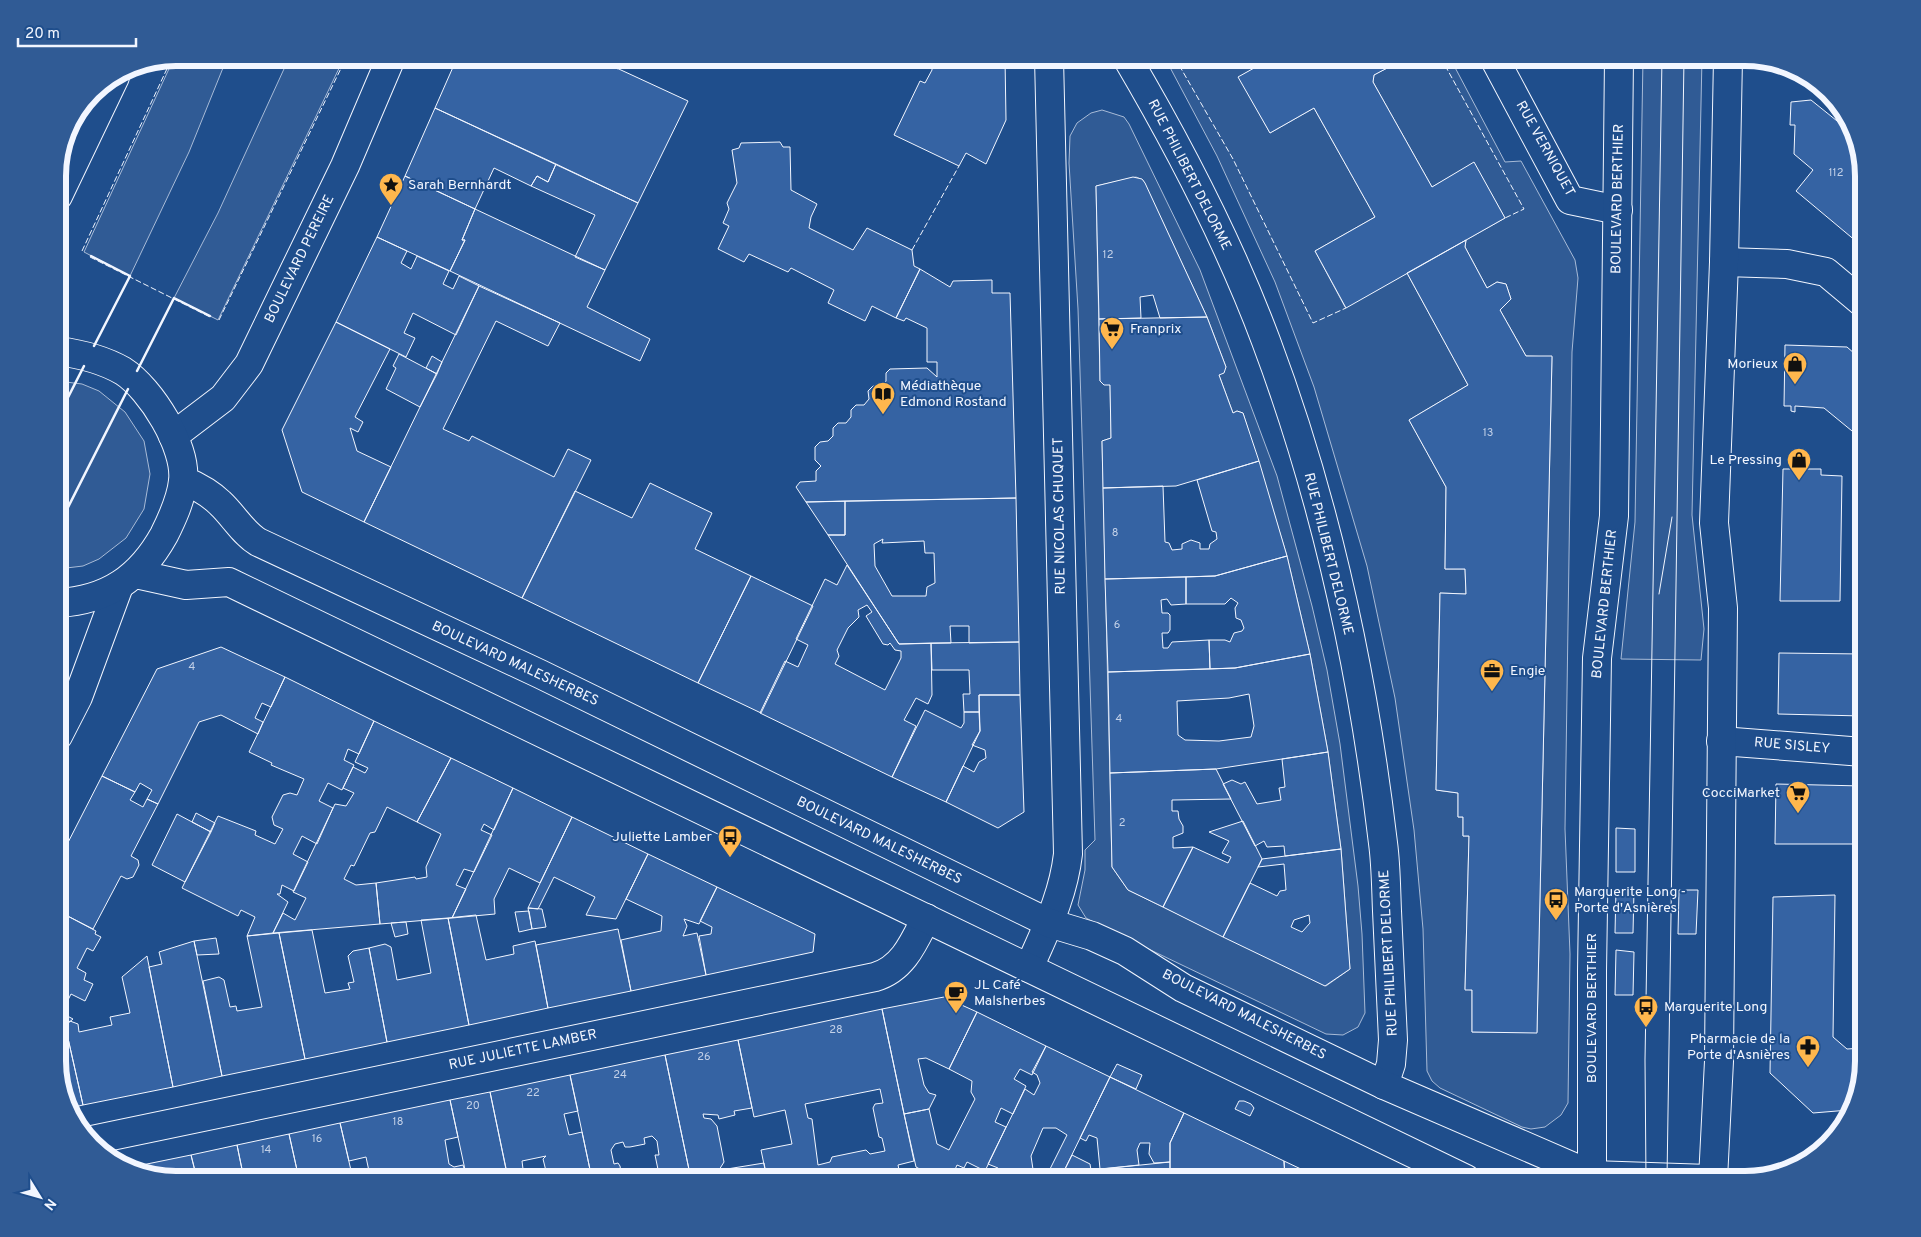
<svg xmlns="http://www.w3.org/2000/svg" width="1921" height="1237" viewBox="0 0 1921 1237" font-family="Overpass,sans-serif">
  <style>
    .built { fill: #305b95; stroke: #a8bbd7; fill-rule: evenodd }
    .building { fill: #3563a3; stroke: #f2f6ff; fill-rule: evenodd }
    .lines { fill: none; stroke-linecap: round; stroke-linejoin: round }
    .street-casing { stroke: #f2f6ff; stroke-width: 30 }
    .secondary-casing { stroke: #f2f6ff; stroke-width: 30 }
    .primary-casing { stroke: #f2f6ff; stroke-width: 30 }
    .street { stroke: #1f4e8c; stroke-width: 28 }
    .secondary { stroke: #1f4e8c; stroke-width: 28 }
    .primary { stroke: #1f4e8c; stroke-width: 28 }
    .tram { stroke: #f2f6ff; stroke-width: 1 }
    .fence { stroke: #f2f6ff; stroke-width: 1; stroke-dasharray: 6 2.5; stroke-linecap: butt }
    .wall { stroke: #f2f6ff; stroke-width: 2.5 }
    .labels { text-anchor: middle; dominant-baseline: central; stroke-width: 4; stroke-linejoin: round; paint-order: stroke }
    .number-label { font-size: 11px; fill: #c3d1e8 }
    .street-label { font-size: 14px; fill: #f2f6ff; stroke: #1f4e8c }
    .poi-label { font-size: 14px; fill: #f2f6ff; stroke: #1f4e8c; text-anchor: start }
    .rim { fill: none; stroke: #f2f6ff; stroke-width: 6 }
  </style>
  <rect width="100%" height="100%" fill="#1f4e8c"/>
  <path class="built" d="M174,58H227L189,152L130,276L84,252Z
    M289,58H344L218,320L174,298L218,213Z
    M1165,58H1272L1239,77L1270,133L1314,108L1375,217L1315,251L1345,307L1407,273L1468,385L1409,420L1446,487L1445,569H1465L1466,594L1440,593L1436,790L1458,793V817H1463V836H1469L1465,989L1472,990V1032H1537L1552,357L1526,356L1500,310L1511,299L1506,284L1497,282L1487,288L1465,247L1466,240L1505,218L1474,163L1432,187L1373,82L1374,75L1406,58H1450L1505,162L1521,161L1575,260L1578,278L1572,352L1565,829L1570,954L1568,1103L1561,1115L1545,1127L1531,1129L1522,1127L1440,1088L1432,1081L1427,1071L1423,929L1414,830L1395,698L1367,566L1314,387L1275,282L1217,156Z
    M1643,58H1702L1692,515L1704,629L1701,660L1621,659L1635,522Z
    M1102,110L1124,117L1129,124L1200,270L1277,476L1312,606L1327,670L1340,744L1358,886L1362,934L1365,1013L1358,1027L1343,1035L1326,1034L1113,932L1086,918L1078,905L1085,870V850L1095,840L1078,309L1069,163L1070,136L1077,123L1091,113ZM1136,177L1143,180L1207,317L1226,367L1219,375L1233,413L1237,411L1243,413L1287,556L1310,654L1328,752L1341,849L1350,969L1326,986L1128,890L1112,867L1102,441L1111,438L1110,385L1100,381L1096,186Z
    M58,381L82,384L99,391L125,412L144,441L150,474L144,509L126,538L99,559L83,566L58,569Z"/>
  <path class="building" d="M457,58H595L688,101L638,203L435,108Z
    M595,58H627L618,69Z
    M932,58H1005L1006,120L986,164L966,153L959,166L894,135L920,81L925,83L932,70Z
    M1272,58H1406L1374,75L1373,82L1432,187L1474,162L1505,218L1346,308L1315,251L1375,217L1314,108L1270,133L1238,77Z
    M1811,100L1852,133L1863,176V247L1796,191L1813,170L1794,154L1795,125H1790L1791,102Z
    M435,108L556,164L548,182L537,176L531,186L494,168L475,209L405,176Z
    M780,142L783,147H790L791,190L817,204L811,217L809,228L853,250L867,228L912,250L914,266L920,269L896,318L872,306L865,321L828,303L834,290L791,268L788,272L749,254L744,262L718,249L729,226L723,223L729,209L727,203L737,183L732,150L739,148L741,143Z
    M556,164L638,203L605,270L575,257L595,215L531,186L537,176L548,182Z
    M405,176L475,209L462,240H465L450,271L377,237Z
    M1133,177L1142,179L1145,183L1207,317L1160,318L1153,295L1140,297L1141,318L1099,319L1096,186Z
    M475,209L605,270L587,307L650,339L640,361L450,271L465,240H462Z
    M377,237L407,251L401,263L411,269L417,256L449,271L443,284L453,289L459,276L479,286L456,335L413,313L404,333L415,338L406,357L336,322Z
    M1466,240L1465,247L1487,288L1497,282L1506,284L1511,299L1500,310L1526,356H1552L1537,1033L1472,1032V990H1465L1469,836H1463V817H1458V793L1436,790L1440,593L1466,594L1465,569H1445L1446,487L1409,420L1468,385L1407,273Z
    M920,269L950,287L953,281L992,280V293H1010L1016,498L806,502L796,487L800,482L816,481V471L821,466L815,460V447L820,442L828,441L833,436V428L838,423H846L851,417V410L856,405H864L869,399L868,391L873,386L882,387L886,381V373L890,369L927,368L937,377V362H927V328L906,318L904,321L896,318Z
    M479,286L560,323L548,346L496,321L443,429L469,441L472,436L554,477L568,449L591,460L522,598L364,522Z
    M1207,317L1226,367L1224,373L1219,375L1233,413L1237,411L1243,413L1259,461L1176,486L1103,488L1102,441L1111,438L1110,385H1104L1100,381L1099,319Z
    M336,322L390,349L355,417L363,422L358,432L350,428L357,451L391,467L364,522L302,492L282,430Z
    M1785,345L1847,347L1863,361V440L1824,408L1795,406V412L1791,411V406H1784Z
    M399,354L437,374L420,407L386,389L396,368L393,366Z
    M432,356L442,362L437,374L426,368Z
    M1259,461L1287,556L1215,576L1105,579L1103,488L1163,486L1165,542L1169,543L1172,550L1182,549V544L1191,540L1200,543V549H1209L1210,544L1217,539L1216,532L1212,531L1197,480Z
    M1783,469H1821V475L1842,476L1840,601H1780Z
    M650,483L712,513L695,549L751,576L698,683L522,598L575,491L632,518Z
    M1016,498L1019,642L969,643V626H950L951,643L899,644L828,535H845V501ZM883,539L882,543L924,541L925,553H934L935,583L927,587L926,596H892L875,566L874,544Z
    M845,501V535H828L806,502Z
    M1287,556L1310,654L1235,668L1210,669L1209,640H1225L1230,642L1234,633L1242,631L1244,628L1241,620L1236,618L1235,608L1238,603L1231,598L1225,604H1186V577L1215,576Z
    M847,565L899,644L931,643L932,695L928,704L916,698L904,720L916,726L892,777L760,713L785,661L798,667L808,645L796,639L825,579L837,585ZM867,605L872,612L866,616L883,644L888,645L890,643L895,650L901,651V658L885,690L835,664L839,656L837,650L848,628L859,617L858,610Z
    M751,576L813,606L761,713L698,683Z
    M1186,577V604L1171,605L1167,599L1161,600L1162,613H1168L1170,615V630L1168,633H1162L1163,648H1168L1172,642L1209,640L1210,669L1108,672L1105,579Z
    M1019,642L1020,695H979V712H964L963,694H970L969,670H932L931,643Z
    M221,647L285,677L271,707L262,703L255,718L263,722L258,734L221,715L199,722L158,804L147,799L152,790L140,783L135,792L102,776L157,669Z
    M1779,653L1863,654V716L1778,714Z
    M1310,654L1328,752L1216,769L1110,773L1108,672L1235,668ZM1249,694L1254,726L1251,737L1219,741L1185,740L1178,735L1177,701L1229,698Z
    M285,677L374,721L359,754L348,749L344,760L354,765L342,790L328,783L319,801L333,808L317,844L302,836L293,854L308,862L294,891L282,885L280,894H277L288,902L273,933L247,936L255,917L241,910L238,916L182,888L218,816L256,831L255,835L275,844L283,829L274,825L272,817L283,795L290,793L297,795L304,779L271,765L272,763L249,752Z
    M979,695H1020L1024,812L998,828L946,802L963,766L974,772L979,762L986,758L985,750L972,745L980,731Z
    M925,710L961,728L964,723V712H979L980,731L946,802L892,777Z
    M374,721L451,758L417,822L387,807L375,832L370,833L354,866L351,865L344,879L356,885L376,883L380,924L273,933L283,913L295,920L306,898L293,892L335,804L346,806L354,793L343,788L353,767L365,773L368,768L355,762Z
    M1328,752L1341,849L1285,856L1284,846L1267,847L1264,841L1255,846L1223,784L1232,780L1241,784L1245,782L1257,804L1281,800L1279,788L1285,787L1282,759Z
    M451,758L513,788L494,830L484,824L481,830L492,835L474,872L464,869L456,885L466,889L452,918L380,924L376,883L415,877L416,879L427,877L426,867L441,834L417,822Z
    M1216,769L1231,799L1172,800V811H1178L1179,819L1183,826V833L1173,837V848L1193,847L1163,907L1128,890L1112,867L1110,773Z
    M102,776L135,792L130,800L143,807L147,799L158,804L131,856L138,860L139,865L133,877L127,879L121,876L93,929L58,911V862Z
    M1776,784L1863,786V844H1775Z
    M513,788L572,817L540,883L509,868L494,899L495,914L452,918Z
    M196,813L215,823L211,832L192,822Z
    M177,814L211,832L185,882L152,865Z
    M572,817L648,854L616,919L586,915L595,897L554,877L538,909L528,908Z
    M1243,821L1262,859L1223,937L1163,907L1193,847L1228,863L1231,857L1222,853L1229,841L1209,832Z
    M1616,828L1635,829V872H1616Z
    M1341,849L1350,969L1325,986L1223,937L1250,883L1277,896L1280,891L1286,890L1284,864L1258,867L1262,859ZM1309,915L1310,923L1302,932L1291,927L1294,920Z
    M648,854L717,887L699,924L684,919L687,926L683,936L697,933L706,975L631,991L621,940L661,931L662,916L626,899Z
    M717,887L815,934L813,952L706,975L699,936L711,934L712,927L700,921Z
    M1616,889L1634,890L1633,933H1615Z
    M1679,890H1698L1696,934H1678Z
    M1835,895L1833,1037L1847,1049L1863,1048V1061L1849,1110L1813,1113L1770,1073L1773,897Z
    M528,908L542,909L546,927L532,929Z
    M58,911L96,931L95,934L101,937L93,951L87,948L77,968L86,973L84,980L93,984L85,1001L71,994L67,1002L59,998L58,1000Z
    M529,911L532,929L519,932L515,912Z
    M476,915L486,960L514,954L513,946L535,941L548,1008L469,1025L448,918Z
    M448,918L469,1025L387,1042L369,948L385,944L391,947L397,980L431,973L421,920Z
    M406,922L408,934L395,937L391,923Z
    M618,929L631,991L548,1008L536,945Z
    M312,930L325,993L350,989L348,983L354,982L348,956L353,951L369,948L387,1042L305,1059L279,933Z
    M279,933L305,1059L222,1076L203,981L219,977L224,980L230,1007L236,1006L237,1011L262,1007L247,936Z
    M216,938L219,954L197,955L194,941Z
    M194,941L222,1076L173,1087L149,967L162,964L159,952Z
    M1616,950L1634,952L1633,995H1615Z
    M147,956L173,1087L83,1105L65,1025L70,1021L78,1024L79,1032L112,1025L110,1017L130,1013L122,977Z
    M944,997L977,1012L949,1069L926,1058L918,1059L924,1085L929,1093L936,1095L929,1109L904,1114L882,1009Z
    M882,1009L914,1161L898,1165L901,1179H767L761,1150L792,1144L785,1110L754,1117L738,1040ZM880,1089L883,1103L875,1104L873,1108L879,1137L882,1138L885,1151L870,1154L866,1150L832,1157L830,1162L818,1165L812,1119L808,1118L805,1104Z
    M58,1011L73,1019L58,1032Z
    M977,1012L1046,1046L1032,1075L1020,1069L1014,1079L1026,1086L1013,1114L1001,1108L995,1122L1006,1127L985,1171L967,1162L964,1168L957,1165L951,1179H932L931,1175L916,1167L904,1114L929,1109L937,1144L949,1150L975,1099L971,1092L972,1081L949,1069Z
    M65,1025L83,1105L70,1108L58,1068V1032Z
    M738,1040L752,1108L734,1111L735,1115L719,1119L718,1115L703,1114L704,1118L711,1119L717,1126L724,1162L719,1170L723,1174L727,1169L764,1163L767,1179H691L665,1055Z
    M1046,1046L1110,1077L1063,1173L1047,1175L1067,1135L1056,1128H1043L1031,1156L1034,1176L992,1179L998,1168L988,1164L1025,1089L1034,1095L1040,1083L1037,1075L1032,1072Z
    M665,1055L691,1179H660L655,1155H659L657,1141L652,1136L644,1138L645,1144L630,1147H625L623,1142L615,1144L611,1150L614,1164L618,1163L620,1166L622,1179H592L570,1075Z
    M1117,1064L1142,1075L1136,1089L1110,1077Z
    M570,1075L578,1111L564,1114L569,1135L582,1132L592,1179H548L543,1159L546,1156L522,1161L523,1169L507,1173L490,1092Z
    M1110,1077L1184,1113L1170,1143V1162L1154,1163L1149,1154L1150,1143H1140L1137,1150L1139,1165L1100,1169L1097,1138L1089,1135L1086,1141L1080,1138Z
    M490,1092L508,1179H467L450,1100Z
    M450,1100L458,1137L445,1140L449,1164L454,1167L463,1165L467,1179H431L426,1176L412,1179H353L370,1176L366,1157L349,1161L340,1123Z
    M1239,1101H1244L1251,1104L1254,1108L1250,1116L1235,1109Z
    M1184,1113L1284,1161L1285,1179H1170V1143Z
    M340,1123L353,1179H299L289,1134Z
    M289,1134L299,1179H244L237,1145Z
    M237,1145L244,1179H197L191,1155Z
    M191,1155L197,1179L177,1180L143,1169L142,1165Z
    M1072,1155L1090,1164L1091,1170L1063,1173Z
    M1284,1161L1322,1179H1285Z
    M1170,1162V1179H1063V1173Z
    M1063,1173V1179H1004L1034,1176Z"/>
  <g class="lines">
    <defs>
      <path id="street" d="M1127,58C1180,148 1229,242 1266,341C1326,501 1363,673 1383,843C1386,865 1386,888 1387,911C1389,954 1391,997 1393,1040L1391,1064L1384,1085
        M1494,58L1570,200L1618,210
        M1724,262L1787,264L1826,272L1863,303
        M1721,741L1863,752
        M1029,968C1046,929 1063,897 1068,854L1049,58
        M92,1140L875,977C903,969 914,942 926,918"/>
      <path id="secondary" d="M58,196L115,77
        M173,436L223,398L249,364L345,166L391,58
        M58,736L78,697L119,586"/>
      <path id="primary" d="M58,351C81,354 102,359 123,371C151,389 187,447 183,481C181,500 172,519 164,535C140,578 108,600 58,603
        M183,480C197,486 209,492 220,503C234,516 242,532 258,542L540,674L1049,923L1092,936L1125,951L1183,988L1384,1085L1592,1175L1709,1179
        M136,574L186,585L229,582L1466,1179
        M1592,1179V971L1597,658L1614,516L1619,58
        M1713,1179L1719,1061L1723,608L1714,523L1724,262L1728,58"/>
    </defs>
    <use href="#street" class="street-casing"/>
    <use href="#secondary" class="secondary-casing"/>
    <use href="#primary" class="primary-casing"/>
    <use href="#street" class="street"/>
    <use href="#secondary" class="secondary"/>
    <use href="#primary" class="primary"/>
    <path class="tram" d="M1659,594L1672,517
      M1646,1179L1645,1060L1662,58
      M1667,1179L1684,58"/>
    <path class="fence" d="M1175,58L1233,159L1313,323L1346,308
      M1441,58L1524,209L1505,218
      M912,250L959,166
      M82,251L172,58
      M90,257L210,317
      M219,320L346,58"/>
    <path class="wall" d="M91,256L130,276L94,346
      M137,371L174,298L210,316
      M58,417L84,366
      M58,527L128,389"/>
  </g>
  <defs>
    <symbol id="sight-pin" viewBox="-11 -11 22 30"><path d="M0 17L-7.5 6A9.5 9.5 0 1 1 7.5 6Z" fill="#ffb74d" stroke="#1f4e8c"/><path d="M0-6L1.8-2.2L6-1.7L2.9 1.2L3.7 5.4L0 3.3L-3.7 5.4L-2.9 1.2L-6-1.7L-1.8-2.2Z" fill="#111"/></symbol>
    <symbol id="supermarket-pin" viewBox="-11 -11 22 30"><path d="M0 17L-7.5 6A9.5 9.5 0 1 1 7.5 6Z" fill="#ffb74d" stroke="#1f4e8c"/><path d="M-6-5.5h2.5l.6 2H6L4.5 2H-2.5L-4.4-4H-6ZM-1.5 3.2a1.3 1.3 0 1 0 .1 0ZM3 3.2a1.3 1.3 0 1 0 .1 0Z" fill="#111"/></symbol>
    <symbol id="shop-pin" viewBox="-11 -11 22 30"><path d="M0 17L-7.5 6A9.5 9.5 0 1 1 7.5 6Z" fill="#ffb74d" stroke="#1f4e8c"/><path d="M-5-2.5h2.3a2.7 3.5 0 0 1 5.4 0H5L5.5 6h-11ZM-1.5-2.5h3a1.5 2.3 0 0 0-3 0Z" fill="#111"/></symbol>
    <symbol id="library-pin" viewBox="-11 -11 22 30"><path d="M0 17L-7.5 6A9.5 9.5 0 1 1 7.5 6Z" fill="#ffb74d" stroke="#1f4e8c"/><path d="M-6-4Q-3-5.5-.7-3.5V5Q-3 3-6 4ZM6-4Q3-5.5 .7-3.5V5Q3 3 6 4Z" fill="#111"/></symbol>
    <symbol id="office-pin" viewBox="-11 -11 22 30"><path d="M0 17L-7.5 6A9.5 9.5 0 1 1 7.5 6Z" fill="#ffb74d" stroke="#1f4e8c"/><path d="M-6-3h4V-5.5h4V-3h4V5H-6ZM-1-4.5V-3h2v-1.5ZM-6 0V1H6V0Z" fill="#111"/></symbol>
    <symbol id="bus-pin" viewBox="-11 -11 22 30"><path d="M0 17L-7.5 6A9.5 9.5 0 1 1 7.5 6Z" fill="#ffb74d" stroke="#1f4e8c"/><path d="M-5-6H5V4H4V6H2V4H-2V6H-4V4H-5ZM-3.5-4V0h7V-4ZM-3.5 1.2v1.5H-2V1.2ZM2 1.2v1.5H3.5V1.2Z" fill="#111"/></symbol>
    <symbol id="cafe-pin" viewBox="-11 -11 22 30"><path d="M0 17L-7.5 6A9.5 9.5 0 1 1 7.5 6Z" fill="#ffb74d" stroke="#1f4e8c"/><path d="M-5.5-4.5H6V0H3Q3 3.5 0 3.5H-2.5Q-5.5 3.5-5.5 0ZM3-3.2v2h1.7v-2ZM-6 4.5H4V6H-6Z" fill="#111"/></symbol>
    <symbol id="pharmacy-pin" viewBox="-11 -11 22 30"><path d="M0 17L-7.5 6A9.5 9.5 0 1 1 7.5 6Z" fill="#ffb74d" stroke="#1f4e8c"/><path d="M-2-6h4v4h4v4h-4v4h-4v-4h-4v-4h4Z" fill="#111"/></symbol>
  </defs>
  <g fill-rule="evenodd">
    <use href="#sight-pin" x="377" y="171" width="28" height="38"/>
    <use href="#supermarket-pin" x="1098" y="315" width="28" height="38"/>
    <use href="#shop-pin" x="1781" y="350" width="28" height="38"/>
    <use href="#library-pin" x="869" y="380" width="28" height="38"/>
    <use href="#shop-pin" x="1785" y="446" width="28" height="38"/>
    <use href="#office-pin" x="1478" y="657" width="28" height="38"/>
    <use href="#supermarket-pin" x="1784" y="779" width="28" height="38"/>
    <use href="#bus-pin" x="716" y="823" width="28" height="38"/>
    <use href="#bus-pin" x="1542" y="886" width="28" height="38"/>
    <use href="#cafe-pin" x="942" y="979" width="28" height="38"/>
    <use href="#bus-pin" x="1632" y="993" width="28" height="38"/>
    <use href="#pharmacy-pin" x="1794" y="1033" width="28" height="38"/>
  </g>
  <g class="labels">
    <g class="number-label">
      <text x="1836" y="173">112</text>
      <text x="1108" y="255">12</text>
      <text x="1488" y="433">13</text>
      <text x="1115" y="533">8</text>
      <text x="1117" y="625">6</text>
      <text x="192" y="667">4</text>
      <text x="1119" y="719">4</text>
      <text x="1122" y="823">2</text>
      <text x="836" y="1030">28</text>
      <text x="704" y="1057">26</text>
      <text x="620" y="1075">24</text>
      <text x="533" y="1093">22</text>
      <text x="473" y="1106">20</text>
      <text x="398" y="1122">18</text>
      <text x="317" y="1139">16</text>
      <text x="266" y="1150">14</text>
    </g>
    <g class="street-label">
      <text transform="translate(1545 149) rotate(61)">RUE VERNIQUET</text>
      <text transform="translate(1189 175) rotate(63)">RUE PHILIBERT DELORME</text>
      <text transform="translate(1618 199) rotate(-89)">BOULEVARD BERTHIER</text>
      <text transform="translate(300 259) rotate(-64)">BOULEVARD PEREIRE</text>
      <text transform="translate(1060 516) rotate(-91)">RUE NICOLAS CHUQUET</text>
      <text transform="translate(1328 554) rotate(76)">RUE PHILIBERT DELORME</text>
      <text transform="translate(1605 604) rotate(-84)">BOULEVARD BERTHIER</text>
      <text transform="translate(515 664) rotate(25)">BOULEVARD MALESHERBES</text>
      <text transform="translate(1792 746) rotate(5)">RUE SISLEY</text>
      <text transform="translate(879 841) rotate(26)">BOULEVARD MALESHERBES</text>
      <text transform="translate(1389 953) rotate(-93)">RUE PHILIBERT DELORME</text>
      <text transform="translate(1592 1008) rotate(-90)">BOULEVARD BERTHIER</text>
      <text transform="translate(1244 1015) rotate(27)">BOULEVARD MALESHERBES</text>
      <text transform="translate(523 1050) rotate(-12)">RUE JULIETTE LAMBER</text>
    </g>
    <g class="poi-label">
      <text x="408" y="185">Sarah Bernhardt</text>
      <text x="1130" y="329">Franprix</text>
      <text x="1778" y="364" text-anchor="end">Morieux</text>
      <text x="900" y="386">Médiathèque<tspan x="900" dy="16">Edmond Rostand</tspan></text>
      <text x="1782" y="460" text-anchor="end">Le Pressing</text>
      <text x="1510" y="671">Engie</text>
      <text x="1780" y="793" text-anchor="end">CocciMarket</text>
      <text x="712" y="837" text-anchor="end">Juliette Lamber</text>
      <text x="1574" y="892">Marguerite Long -<tspan x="1574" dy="16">Porte d'Asnières</tspan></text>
      <text x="974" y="985">JL Café<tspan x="974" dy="16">Malsherbes</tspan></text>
      <text x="1664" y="1007">Marguerite Long</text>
      <text x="1790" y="1039" text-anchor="end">Pharmacie de la<tspan x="1790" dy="16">Porte d'Asnières</tspan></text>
    </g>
  </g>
  <path d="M0 0H1921V1237H0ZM176 66H1745A110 110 0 0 1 1855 176V1061A110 110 0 0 1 1745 1171H176A110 110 0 0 1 66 1061V176A110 110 0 0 1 176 66Z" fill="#305b95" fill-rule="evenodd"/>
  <path class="rim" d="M176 66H1745A110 110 0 0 1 1855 176V1061A110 110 0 0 1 1745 1171H176A110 110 0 0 1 66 1061V176A110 110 0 0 1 176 66Z"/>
  <g transform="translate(40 1197) rotate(127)" stroke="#1f4e8c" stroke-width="4" paint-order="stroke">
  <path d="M0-4L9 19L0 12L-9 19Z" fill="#f2f6ff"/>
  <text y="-8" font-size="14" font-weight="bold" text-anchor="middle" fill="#f2f6ff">N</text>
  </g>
  <path d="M18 38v8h118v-8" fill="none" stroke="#f2f6ff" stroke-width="2.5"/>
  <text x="25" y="38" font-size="15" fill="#f2f6ff" stroke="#1f4e8c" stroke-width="4" paint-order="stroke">20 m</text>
</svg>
